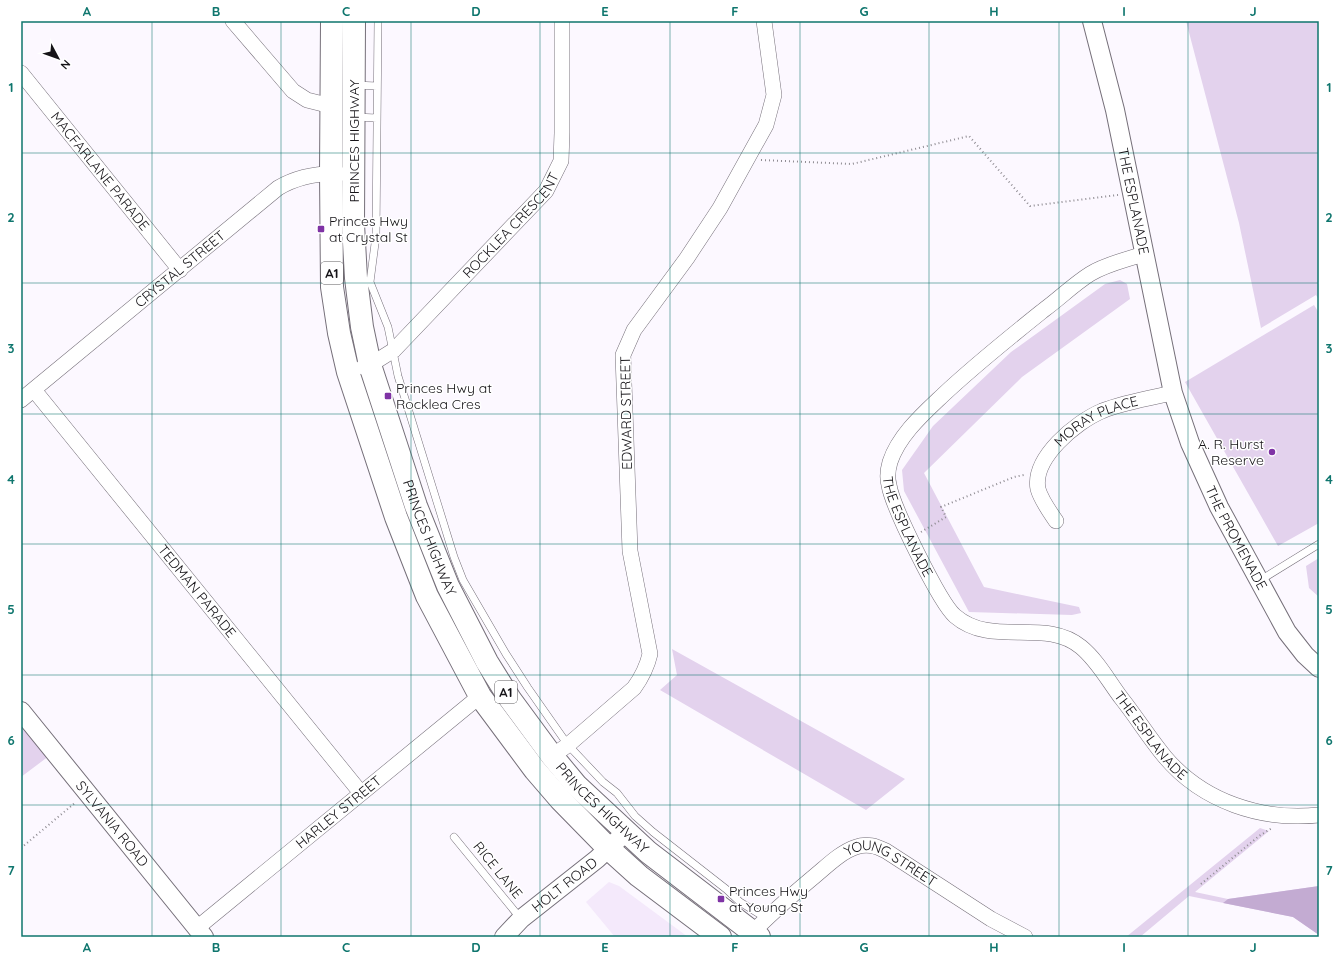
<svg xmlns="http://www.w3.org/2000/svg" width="1340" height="958" viewBox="0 0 1340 958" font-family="Quicksand,sans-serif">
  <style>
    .built { fill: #f4e9fb }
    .green { fill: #e3d2ed }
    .forest { fill: #c3abd2 }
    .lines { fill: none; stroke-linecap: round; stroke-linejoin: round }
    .service-casing { stroke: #756f79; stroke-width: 8 }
    .minor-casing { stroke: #756f79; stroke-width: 16 }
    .tertiary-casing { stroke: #756f79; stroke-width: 20 }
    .trunk-casing { stroke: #756f79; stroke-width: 24 }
    .path { stroke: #8f8c92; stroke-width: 2; stroke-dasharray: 1 3; stroke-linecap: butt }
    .service { stroke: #fff; stroke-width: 7 }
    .minor { stroke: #fff; stroke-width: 15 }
    .tertiary { stroke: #fff; stroke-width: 18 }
    .trunk { stroke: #fff; stroke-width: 22 }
    .grid { fill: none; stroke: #0f766e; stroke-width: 1; stroke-opacity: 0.55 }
    .poi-dot { fill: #7f33a5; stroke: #fff; stroke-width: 1.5 }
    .labels { text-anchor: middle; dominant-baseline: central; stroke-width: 3; stroke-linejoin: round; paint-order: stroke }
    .shield { fill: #fff; stroke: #5c5a5d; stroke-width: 1 }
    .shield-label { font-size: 13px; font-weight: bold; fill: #161418 }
    .street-label { font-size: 14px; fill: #161418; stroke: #fff }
    .poi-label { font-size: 14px; fill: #161418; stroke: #fff; text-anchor: start }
    .neatline { fill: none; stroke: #0f766e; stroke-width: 1.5 }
    .grid-label { font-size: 13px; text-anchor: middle; font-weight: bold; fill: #0f766e }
  </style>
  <rect width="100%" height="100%" fill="#fcf8ff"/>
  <path class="built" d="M609,882L619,886L688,937H615L586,902Z"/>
  <path class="green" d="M1186,21H1319V300L1316,295L1261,328L1239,223Z
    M1120,280L1127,284L1130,299L1022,377L924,473L984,587L1079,607L1081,613L1072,615L969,612L904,491L902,470L933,426L1011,352L1105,284Z
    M1314,305L1319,313V523L1278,546L1185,382Z
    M1319,558V597L1309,588L1306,566Z
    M672,649L905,779L866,810L660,690L677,675Z
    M21,719L49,756L21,777Z
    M1260,828L1269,831L1195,892L1228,899L1319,886V935L1293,917L1189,896L1140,937H1126Z"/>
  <path class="forest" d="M1319,886V935L1293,917L1223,903L1228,899Z"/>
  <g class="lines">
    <defs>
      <path id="service" d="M378,21L376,236L370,282L388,327L398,376L454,557L463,580L506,654L528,688L568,745L603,782L617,793L635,816L653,832L726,889L740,902L766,918
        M355,85L377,86
        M355,117L377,118
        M1259,581L1319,544
        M454,837L521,919"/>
      <g id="minor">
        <path d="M233,21L293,91L307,100L331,106"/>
        <path id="s1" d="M21,73L180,270"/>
        <path id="s2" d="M1143,254C1126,260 1106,264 1090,274C1074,284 1060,298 1045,309C1010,337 976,364 943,395C923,414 899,435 890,462C888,469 887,478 889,485C892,506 940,603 955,616C992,648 1045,617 1081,647C1098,661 1109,682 1122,699C1137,718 1150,739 1165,757C1203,802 1262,821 1319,815"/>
        <path id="s3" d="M363,367L370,365L394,350L546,191L561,161L562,133V21"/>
        <path id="s4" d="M34,390L361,793"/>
        <path id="s5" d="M21,400L278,188C297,177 317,173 339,174"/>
        <path id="s6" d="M1056,521C1050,512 1041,500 1038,489C1032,458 1076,422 1102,411C1125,402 1150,398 1173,393"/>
        <path d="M552,756L568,745L634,688C642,677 647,667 650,654L630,551L623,355L634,330L687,258L720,208L766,125L774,95L764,21"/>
        <path id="s7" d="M197,928L480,696"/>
        <path id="s8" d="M748,937C769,915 792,895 816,875C828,865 841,852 856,847C867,843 876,846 886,851L991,919L1025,937"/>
      </g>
      <g id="tertiary">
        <path id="s9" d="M1092,21L1115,110L1173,393L1190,443L1219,507L1287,632L1305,655L1319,668"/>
        <path id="s10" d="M21,711L204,937"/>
        <path id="s11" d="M504,937L521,919L597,859L626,832"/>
      </g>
      <g id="trunk">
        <path d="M332,21L331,173L332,287L339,333L348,372L396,517L427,596L480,696L535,770L560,799L608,848L639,876L720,937"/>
        <path id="s12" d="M354,21L353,224L356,278L362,327L370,365L416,506L448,586L487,662L510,699L552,756L576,785L648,852L759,937"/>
      </g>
    </defs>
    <use href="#service" class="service-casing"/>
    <use href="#minor" class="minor-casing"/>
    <use href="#tertiary" class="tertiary-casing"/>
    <use href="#trunk" class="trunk-casing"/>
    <path class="path" d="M761,160L852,164L969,136L1030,206L1118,195
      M921,532L946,517L941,507L1014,477L1024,475
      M21,848L76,802
      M1201,884L1259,836L1272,828"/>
    <use href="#service" class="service"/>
    <use href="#minor" class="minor"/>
    <use href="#tertiary" class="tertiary"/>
    <use href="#trunk" class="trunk"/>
  </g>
  <path class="grid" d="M152,21V937M281,21V937M411,21V937M540,21V937M670,21V937M800,21V937M929,21V937M1059,21V937M1188,21V937M21,153H1319M21,283H1319M21,414H1319M21,544H1319M21,675H1319M21,805H1319"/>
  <g class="poi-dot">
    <rect x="317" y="225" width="8" height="8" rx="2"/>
    <rect x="384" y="392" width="8" height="8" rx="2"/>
    <circle cx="1272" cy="452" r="4"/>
    <rect x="717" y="895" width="8" height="8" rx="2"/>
  </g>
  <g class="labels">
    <g class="shield">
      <rect x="321" y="262" width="22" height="22" rx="3"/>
      <rect x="495" y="681" width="22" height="22" rx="3"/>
    </g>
    <g class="shield-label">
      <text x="332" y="273">A1</text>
      <text x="506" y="692">A1</text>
    </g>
    <g class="street-label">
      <text transform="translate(354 141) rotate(-90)">PRINCES HIGHWAY</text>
      <text stroke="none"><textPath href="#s1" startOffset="126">MACFARLANE PARADE</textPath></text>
      <text stroke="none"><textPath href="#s9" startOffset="185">THE ESPLANADE</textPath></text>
      <text stroke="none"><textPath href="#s3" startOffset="207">ROCKLEA CRESCENT</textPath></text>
      <text stroke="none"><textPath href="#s5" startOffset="206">CRYSTAL STREET</textPath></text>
      <text transform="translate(626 413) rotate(-91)">EDWARD STREET</text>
      <text stroke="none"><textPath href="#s6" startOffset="134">MORAY PLACE</textPath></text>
      <text stroke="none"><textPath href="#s2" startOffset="402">THE ESPLANADE</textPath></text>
      <text stroke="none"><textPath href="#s12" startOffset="528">PRINCES HIGHWAY</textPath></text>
      <text stroke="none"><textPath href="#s9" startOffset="539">THE PROMENADE</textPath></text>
      <text stroke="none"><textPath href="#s4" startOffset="259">TEDMAN PARADE</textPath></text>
      <text stroke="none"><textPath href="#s2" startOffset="750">THE ESPLANADE</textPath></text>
      <text stroke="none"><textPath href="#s12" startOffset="852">PRINCES HIGHWAY</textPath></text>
      <text stroke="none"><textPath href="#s7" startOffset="183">HARLEY STREET</textPath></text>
      <text stroke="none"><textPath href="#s10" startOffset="145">SYLVANIA ROAD</textPath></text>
      <text transform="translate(498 870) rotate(51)">RICE LANE</text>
      <text stroke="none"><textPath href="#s8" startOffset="180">YOUNG STREET</textPath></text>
      <text stroke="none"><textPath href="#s11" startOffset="80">HOLT ROAD</textPath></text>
    </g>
    <g class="poi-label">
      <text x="329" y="221">Princes Hwy<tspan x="329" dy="16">at Crystal St</tspan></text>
      <text x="396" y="388">Princes Hwy at<tspan x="396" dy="16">Rocklea Cres</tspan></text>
      <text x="1264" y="444" text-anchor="end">A. R. Hurst<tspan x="1264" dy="16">Reserve</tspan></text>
      <text x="729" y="891">Princes Hwy<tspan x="729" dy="16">at Young St</tspan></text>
    </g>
  </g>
  <rect width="1340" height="958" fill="none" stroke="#ffffff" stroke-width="44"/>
  <g transform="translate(58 58) rotate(131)" stroke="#ffffff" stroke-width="3" paint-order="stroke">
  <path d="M0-3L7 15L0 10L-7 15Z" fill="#161418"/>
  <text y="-6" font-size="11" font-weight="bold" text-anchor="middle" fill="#161418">N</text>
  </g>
  <rect x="22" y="22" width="1296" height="914" class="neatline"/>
  <g class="grid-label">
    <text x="87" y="16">A</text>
    <text x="216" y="16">B</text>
    <text x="346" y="16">C</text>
    <text x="476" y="16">D</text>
    <text x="605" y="16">E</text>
    <text x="735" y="16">F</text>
    <text x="864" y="16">G</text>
    <text x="994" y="16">H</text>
    <text x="1124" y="16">I</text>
    <text x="1253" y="16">J</text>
    <text x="11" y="92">1</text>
    <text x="1329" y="92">1</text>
    <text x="11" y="222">2</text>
    <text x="1329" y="222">2</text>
    <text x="11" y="353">3</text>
    <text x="1329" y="353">3</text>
    <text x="11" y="484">4</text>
    <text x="1329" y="484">4</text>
    <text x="11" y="614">5</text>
    <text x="1329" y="614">5</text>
    <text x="11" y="745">6</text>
    <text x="1329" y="745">6</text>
    <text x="11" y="875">7</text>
    <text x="1329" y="875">7</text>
    <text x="87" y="952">A</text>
    <text x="216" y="952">B</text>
    <text x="346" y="952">C</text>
    <text x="476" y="952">D</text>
    <text x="605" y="952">E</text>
    <text x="735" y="952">F</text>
    <text x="864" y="952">G</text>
    <text x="994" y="952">H</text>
    <text x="1124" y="952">I</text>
    <text x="1253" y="952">J</text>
  </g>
</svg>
